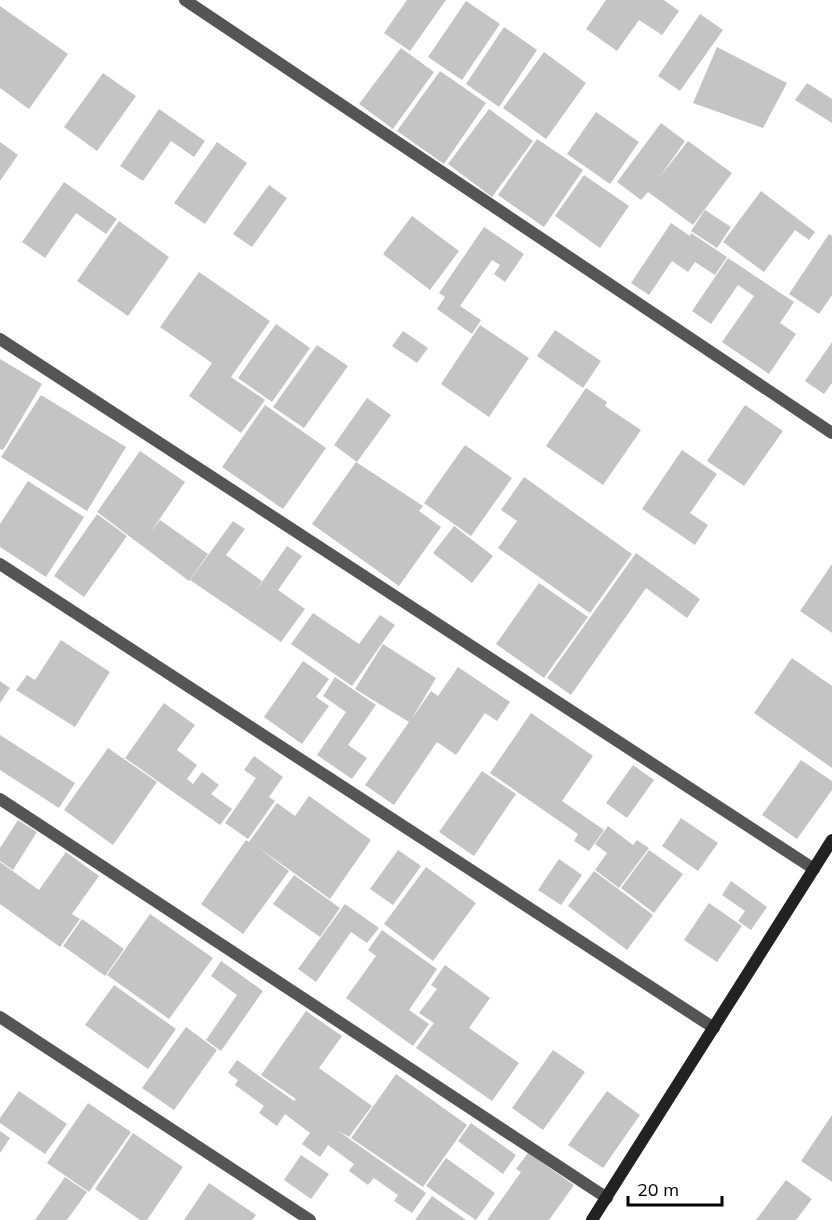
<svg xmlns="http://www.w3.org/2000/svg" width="832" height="1220" viewBox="0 0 832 1220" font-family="Mulish,sans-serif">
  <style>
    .building { fill: #c4c4c4 }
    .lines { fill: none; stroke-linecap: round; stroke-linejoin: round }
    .street { stroke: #555; stroke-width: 12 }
    .secondary { stroke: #222; stroke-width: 12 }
  </style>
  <rect width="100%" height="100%" fill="#fff"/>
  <path class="building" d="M407,0H446L410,51L384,33Z
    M606,0H664L679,11L662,35L639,20L617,51L586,29Z
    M466,1L500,24L462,80L428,57Z
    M0,6L68,54L29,109L0,88Z
    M700,14L723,30L680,91L658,76Z
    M504,27L537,50L499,107L466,84Z
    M717,47L787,83L763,128L693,103Z
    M401,48L434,72L393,129L359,104Z
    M544,52L586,83L546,139L503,108Z
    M440,71L486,103L444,164L397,131Z
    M103,73L136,96L97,151L64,127Z
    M807,83L832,99V123L795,100Z
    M159,109L205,141L194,157L171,141L143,181L120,166Z
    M489,109L533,141L492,197L448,164Z
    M596,112L639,142L610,184L567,154Z
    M661,123L685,141L659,178L688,141L732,173L693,225L648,192L641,200L617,182Z
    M537,139L583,170L544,227L498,195Z
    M0,142L18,155L0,181Z
    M217,142L247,163L205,224L174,203Z
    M584,175L629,206L600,248L555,216Z
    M64,182L117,219L106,234L76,213L45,258L22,242Z
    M269,185L287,198L252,247L233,234Z
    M761,191L815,232L809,240L795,230L764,272L723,242Z
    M705,210L731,227L717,248L691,231Z
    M412,216L459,251L430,290L383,254Z
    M119,221L169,257L128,316L77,281Z
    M671,223L690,236L691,233L727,257L715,275L695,262L688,272L672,261L649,295L631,283Z
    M484,227L524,254L505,282L494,274L500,265L492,260L460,306L481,320L472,334L437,309L445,297L439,293Z
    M829,234L832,236V295L819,314L789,294Z
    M728,258L794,302L780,323L796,334L769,374L722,342L754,296L738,285L711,324L692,311Z
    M199,272L270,321L231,377L265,400L241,433L189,396L212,363L160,327Z
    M276,324L310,348L272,402L238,378Z
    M480,325L529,358L489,417L441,384Z
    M555,330L601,361L583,388L537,356Z
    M403,331L428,348L417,363L392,346Z
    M832,342V383L824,394L805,381Z
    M317,345L348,366L304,428L273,407Z
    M0,359L42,384L3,450L0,449Z
    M586,388L607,402L605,406L641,430L603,485L546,446Z
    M41,395L126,447L87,511L1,457Z
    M367,398L391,415L357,462L334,445Z
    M265,405L326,448L283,509L222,467Z
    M745,405L783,431L744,486L707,461Z
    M465,445L512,478L471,536L424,503Z
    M682,450L717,474L690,513L708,525L695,545L642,509Z
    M140,451L185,482L150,533L160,520L208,554L189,581L97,512Z
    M356,462L423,506L419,511L441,527L399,586L312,524Z
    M524,477L632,554L590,613L498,548L517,521L501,510Z
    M28,481L84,517L46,577L0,547V524Z
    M97,514L127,536L84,597L54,576Z
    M233,521L245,529L226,555L262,581L253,595L287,546L302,556L278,590L305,609L281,642L190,580Z
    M454,526L493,556L472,583L433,553Z
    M636,553L700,599L687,618L646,588L571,695L547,678Z
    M832,564V633L800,611Z
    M539,583L588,617L544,678L496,644Z
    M313,613L359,644L380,615L395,625L352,686L291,644Z
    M61,640L110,672L75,727L16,690L27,675L35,680Z
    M383,644L436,678L411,720L431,691L438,696L458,667L510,702L497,721L485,713L456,755L437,742L394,805L365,785L409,722L355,689Z
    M792,658L832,686V768L754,713Z
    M303,661L329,679L316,697L329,706L302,744L264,717Z
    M335,677L376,705L348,745L367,758L352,779L317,755L346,712L323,696Z
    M0,681L10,688L0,703Z
    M164,703L195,725L177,750L197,765L187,779L193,784L202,772L219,785L211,794L232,809L220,825L125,758Z
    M531,713L593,756L562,801L604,830L589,851L574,841L578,834L490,773Z
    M0,735L75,783L59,808L0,770Z
    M108,748L157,782L113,845L64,810Z
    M254,756L283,777L269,797L275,801L248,839L225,823L256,778L244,770Z
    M801,760L832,781V790L797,839L762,815Z
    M633,765L654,780L627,818L606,803Z
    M482,771L516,794L474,856L439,832Z
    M309,796L371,840L330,899L255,845L289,871L243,934L201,904L246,840L249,842L277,803L295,816Z
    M681,818L718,843L698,871L662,846Z
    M18,820L37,832L13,870L0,861V848Z
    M608,826L633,845L637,840L649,848L619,888L595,870L607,853L595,844Z
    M398,850L421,866L393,905L370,889Z
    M649,850L683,874L654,913L621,888Z
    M66,852L99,876L72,914L80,919L60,947L0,904V862L39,890Z
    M559,859L582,875L561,905L538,890Z
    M426,867L476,903L433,961L384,924Z
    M594,871L653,915L627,950L568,906Z
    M294,875L340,908L320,937L273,904Z
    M731,881L767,907L751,930L738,921L745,911L722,895Z
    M709,903L742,926L717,962L684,940Z
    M345,904L379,928L367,943L351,932L316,982L298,969Z
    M150,914L213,958L169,1019L107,975Z
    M82,919L124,949L105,976L63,946Z
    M382,930L437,969L409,1010L429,1024L413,1046L346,998L376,956L368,950Z
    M221,961L263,991L221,1051L206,1040L237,995L211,976Z
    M445,965L490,998L469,1028L519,1063L492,1101L416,1048L434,1023L419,1013L437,989L431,985Z
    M114,985L176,1029L148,1069L85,1025Z
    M306,1011L342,1036L319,1068L372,1106L349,1137L337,1130L426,1193L412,1213L394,1201L398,1195L374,1178L368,1185L349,1171L354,1164L328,1145L320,1157L302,1144L310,1133L285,1114L277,1126L259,1113L264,1106L235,1085L238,1080L228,1073L237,1060L294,1101L296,1099L261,1075Z
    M186,1027L217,1050L174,1110L142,1088Z
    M553,1050L585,1072L543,1130L512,1108Z
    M396,1074L467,1125L423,1187L351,1138Z
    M19,1091L67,1124L45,1154L0,1123V1118Z
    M607,1091L640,1115L603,1168L568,1145Z
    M88,1103L131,1132L89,1192L47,1163Z
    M832,1115V1182L801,1161Z
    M471,1123L516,1155L503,1174L458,1141Z
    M0,1131L10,1138L0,1153Z
    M133,1133L183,1167L147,1220H140L95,1189Z
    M528,1153L574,1185L549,1220H487L521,1172L516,1169Z
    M301,1155L329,1174L311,1199L284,1180Z
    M446,1158L495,1193L476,1220L426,1186Z
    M65,1177L87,1192L67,1220H35Z
    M786,1180L812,1199L796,1220H756Z
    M209,1183L256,1215L252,1220H184Z
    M432,1196L466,1220H415Z"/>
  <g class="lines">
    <path class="street" d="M185,0L832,433
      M0,339L814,869
      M0,564L714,1028
      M0,799L607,1198
      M0,1017L310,1220"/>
    <path class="secondary" d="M592,1220L832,840"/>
  </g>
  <path d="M628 1196v9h94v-9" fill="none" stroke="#000000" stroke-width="3"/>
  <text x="637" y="1196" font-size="18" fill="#000000" stroke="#ffffff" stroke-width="4.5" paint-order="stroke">20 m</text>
</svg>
